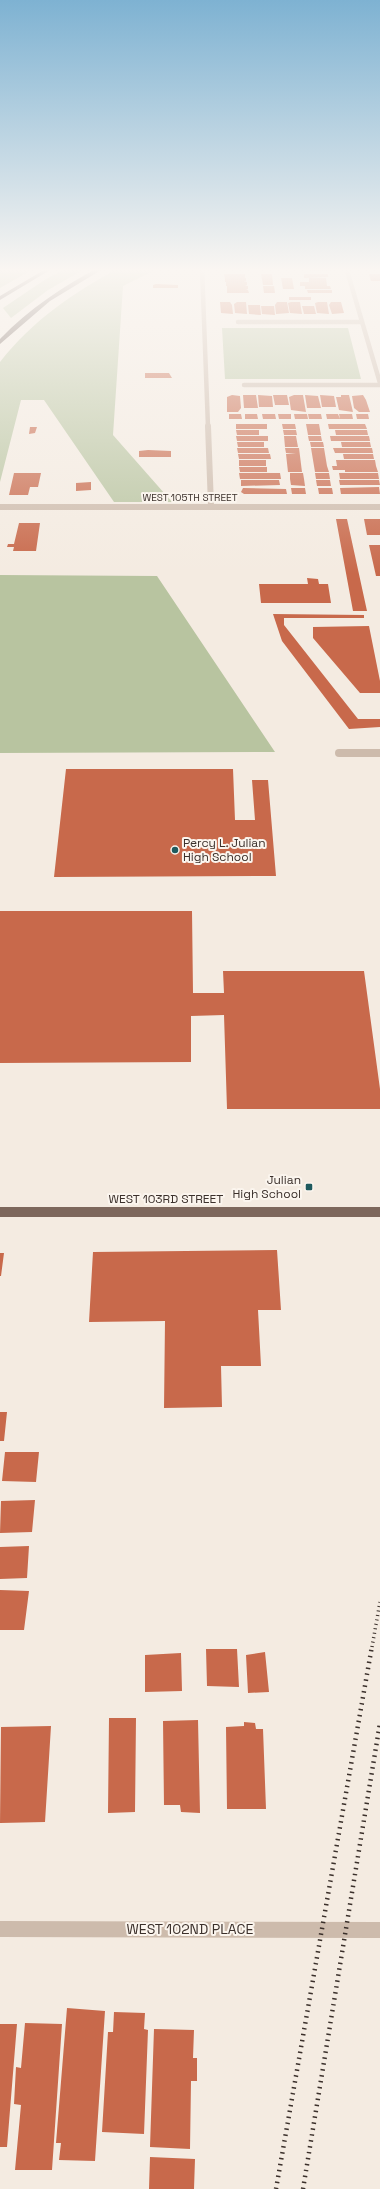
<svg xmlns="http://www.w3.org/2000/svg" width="380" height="2189" viewBox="0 0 380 2189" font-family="'Space Grotesk',sans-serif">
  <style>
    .green { fill: #b8c4a0 }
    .building { fill: #c8694b }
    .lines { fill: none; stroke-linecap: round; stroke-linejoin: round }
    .minor-far3 { stroke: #cdbbac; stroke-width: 4.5 }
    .minor-far2 { stroke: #cdbbac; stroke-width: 6 }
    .minor-far1 { stroke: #cdbbac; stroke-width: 8 }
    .minor { stroke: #cdbbac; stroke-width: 16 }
    .major { stroke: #7d675c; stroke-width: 10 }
    .highway { fill: #5c4a42; fill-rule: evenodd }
    .rail-far1 { stroke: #3b302b; stroke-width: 3.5; stroke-dasharray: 1 3.5; stroke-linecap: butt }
    .rail { stroke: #3b302b; stroke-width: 4.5; stroke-dasharray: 1.5 4.5; stroke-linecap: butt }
    .poi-dot { fill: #1f5a5e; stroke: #fbf5ee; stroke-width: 1.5 }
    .labels { text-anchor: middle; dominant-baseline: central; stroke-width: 4; stroke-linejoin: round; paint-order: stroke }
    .far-street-label { font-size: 10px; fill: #3b302b; stroke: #fbf5ee }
    .poi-label { font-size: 12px; fill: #3b302b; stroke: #fbf5ee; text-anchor: start }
    .street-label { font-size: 12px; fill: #3b302b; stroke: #fbf5ee }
    .near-street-label { font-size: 14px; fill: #3b302b; stroke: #fbf5ee }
  </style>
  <rect width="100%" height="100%" fill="#f4ebe1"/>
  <path class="green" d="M0,267H37L0,288Z
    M69,267H88L48,290L11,318L3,308L46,279Z
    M121,267H161L123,286L113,435L172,502H114L44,400H21L0,482V362C33,320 74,292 121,267Z
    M222,328H348L361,379H225Z
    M0,575L157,576L275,752L0,753Z"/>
  <path class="building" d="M310,268H331V271H311Z
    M224,274H245V278H243H246V281H244L247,282V285L245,286H248V289L246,290H248L249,293H227V290L232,289L227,290V286H232H226V282H231H225V278H230H225Z
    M261,274H272L273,285H263Z
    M304,274H328V277L304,278Z
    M369,274H380V281H371Z
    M281,278H292L294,289H283Z
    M309,278H326L327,286H330L331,289H305V286H300V282H309Z
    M156,284L178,285V288H153V285Z
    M263,286H274L275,293H264Z
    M307,290H332V293H308Z
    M289,297H311V300H289Z
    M220,302H230L232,305L233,314L221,313Z
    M237,302H246L247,314L235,313L234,304Z
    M277,302H287L289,313L276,314L275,305Z
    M291,302H300L302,314L290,313L288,303Z
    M318,302H327L329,314L317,313L315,303Z
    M331,302H341L344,313L332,314L329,305Z
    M248,305H260L261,315L249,314Z
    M261,306H274L275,315L262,314Z
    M302,306H314L316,314H304Z
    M145,373H169L172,378H145Z
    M232,395L240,396L241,408L238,412H227V397Z
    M243,395H256L258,408H244Z
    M258,395L272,396L273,407H259Z
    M273,395H287L289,405H275Z
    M294,395H303L306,412L291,410L289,397Z
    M305,395L318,396L321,408H307Z
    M320,395L334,396L336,407H322Z
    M341,395H349L353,412L339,410L336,397H341Z
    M363,395L366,400L370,412H359L354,408L352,396Z
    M229,414H241L242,419H229Z
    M245,414H257L258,419H245Z
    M262,414H275L276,419H263Z
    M278,414H291V419H279Z
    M294,414H307L308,419H295Z
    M308,414H321L322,419H309Z
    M326,414H338L340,419H327Z
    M339,414H352L353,419H340Z
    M356,414H368L369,419H357Z
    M236,424H267V429H236Z
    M282,424H295L296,429H283Z
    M306,424H319L321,435H308Z
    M328,424H365L367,429H329Z
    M30,427H37L35,433L29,434Z
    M236,430H259V435H237Z
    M283,430H296L297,435H284Z
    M335,430H367L368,435H336Z
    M236,436H268V441H237Z
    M284,436H296L298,447H285Z
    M308,436H321L322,441H309Z
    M330,436H369L370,441H331Z
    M237,442H264V447H238Z
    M310,442H323L324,447H311Z
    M341,442H370L371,447H342Z
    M237,448H268L269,453H238Z
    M285,448H299L302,472H288L286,454L296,453H286Z
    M311,448H324L327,466H314Z
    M333,448H372L373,453H335Z
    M148,450L171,451V457H139V451Z
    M238,454H270L271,459H239Z
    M343,454H373L374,459H344Z
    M239,460H266V466H239Z
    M336,460H375L376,466H337Z
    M314,466H327L329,472H315Z
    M332,466H376L378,472H345V470H333Z
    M239,467H267V472H240Z
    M14,473H41L38,487H30L28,495H9Z
    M239,473H280L281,479H240Z
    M290,473H303L304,479H290Z
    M315,473H329L330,479H316Z
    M339,473H378L379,479H340Z
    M290,479H304L305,486L291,485Z
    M241,480H279L280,485L241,486Z
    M316,480H330L331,486H317Z
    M339,480H379L380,485H340Z
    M91,482V490L76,491V483Z
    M379,487L380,494H341L340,488Z
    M243,488L286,489L287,494H244L241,492Z
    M291,488H305L306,494H292Z
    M318,488H332L333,494H319Z
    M336,519H347L367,611H353Z
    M364,519H380V535H367Z
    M19,523H40L36,551H13L14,547H7L8,544H14Z
    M369,545H380V576H376Z
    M307,578L318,579L319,584H328L331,603H261L259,584H308Z
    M273,614L364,615V618H284V625L358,719H380V727L349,729L282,641Z
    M369,626L380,681V693H360L313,638V627Z
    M66,769H233L235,820H255L252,780H268L276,876L54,877Z
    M0,911H192L193,993H224L223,971H364L380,1089V1109H227L224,1015L191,1016V1062L0,1063Z
    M277,1250L281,1310H258L261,1366H221L222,1407L164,1408L165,1321L89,1322L93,1252Z
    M0,1253H4L1,1276H0Z
    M0,1412H7L4,1441H0Z
    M5,1452H39L36,1482L2,1481Z
    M35,1500L32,1532L0,1533L1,1501Z
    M29,1546L27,1578L0,1579V1547Z
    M0,1590L29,1591L24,1630H0Z
    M206,1649H237L239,1687L207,1686Z
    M265,1652L269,1692L248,1693L246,1655Z
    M181,1653L182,1691L145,1692V1655Z
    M109,1718H136L135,1812L108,1813Z
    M198,1720L200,1813L181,1812L180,1805H164L163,1721Z
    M244,1722L255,1723L256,1729H263L266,1809H227L226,1727L244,1726Z
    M51,1726L45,1822L0,1823L1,1727Z
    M67,2008L105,2011L95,2161L59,2160L61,2143H56Z
    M114,2012L145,2013L144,2029L148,2030L144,2134L102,2132L108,2032H113Z
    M25,2023L62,2024L52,2170H15L21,2105L14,2104L16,2067L21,2068Z
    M0,2024H17L7,2147H0Z
    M154,2029L194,2030L193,2058H197V2081H191L190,2149L150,2147Z
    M150,2157L195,2159L194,2189H149Z"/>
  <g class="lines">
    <path class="minor-far3" d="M202,267L208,427
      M346,267L380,383
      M238,322H362
      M244,385H380"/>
    <path class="minor-far2" d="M208,426L211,506
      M0,507H380"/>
    <path class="minor-far1" d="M339,753H380"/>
    <path class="minor" d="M0,1929L380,1930"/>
    <path class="major" d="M0,1212H380"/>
    <path class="highway" d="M49,267H55L0,300V296Z
      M100,267H106L50,301L0,344V339C29,309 63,286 100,267Z"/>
    <path class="rail-far1" d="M372,1647L380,1602"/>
    <path class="rail" d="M276,2189L372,1646
      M303,2189L380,1723"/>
  </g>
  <linearGradient id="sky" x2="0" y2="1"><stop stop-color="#7eb2d2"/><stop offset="0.47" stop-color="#faf6f2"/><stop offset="1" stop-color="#faf6f2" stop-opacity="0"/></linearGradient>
  <rect width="380" height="574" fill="url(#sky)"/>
  <g class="poi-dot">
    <circle cx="175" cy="850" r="4"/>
    <rect x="305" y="1183" width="8" height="8" rx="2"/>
  </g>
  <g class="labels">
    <g class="far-street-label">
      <text x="190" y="497">WEST 105TH STREET</text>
    </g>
    <g class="poi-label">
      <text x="183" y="843">Percy L. Julian<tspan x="183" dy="14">High School</tspan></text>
      <text x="301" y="1180" text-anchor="end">Julian<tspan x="301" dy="14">High School</tspan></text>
    </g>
    <g class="street-label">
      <text x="166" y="1199">WEST 103RD STREET</text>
    </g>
    <g class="near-street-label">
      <text x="190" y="1929">WEST 102ND PLACE</text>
    </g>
  </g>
</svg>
